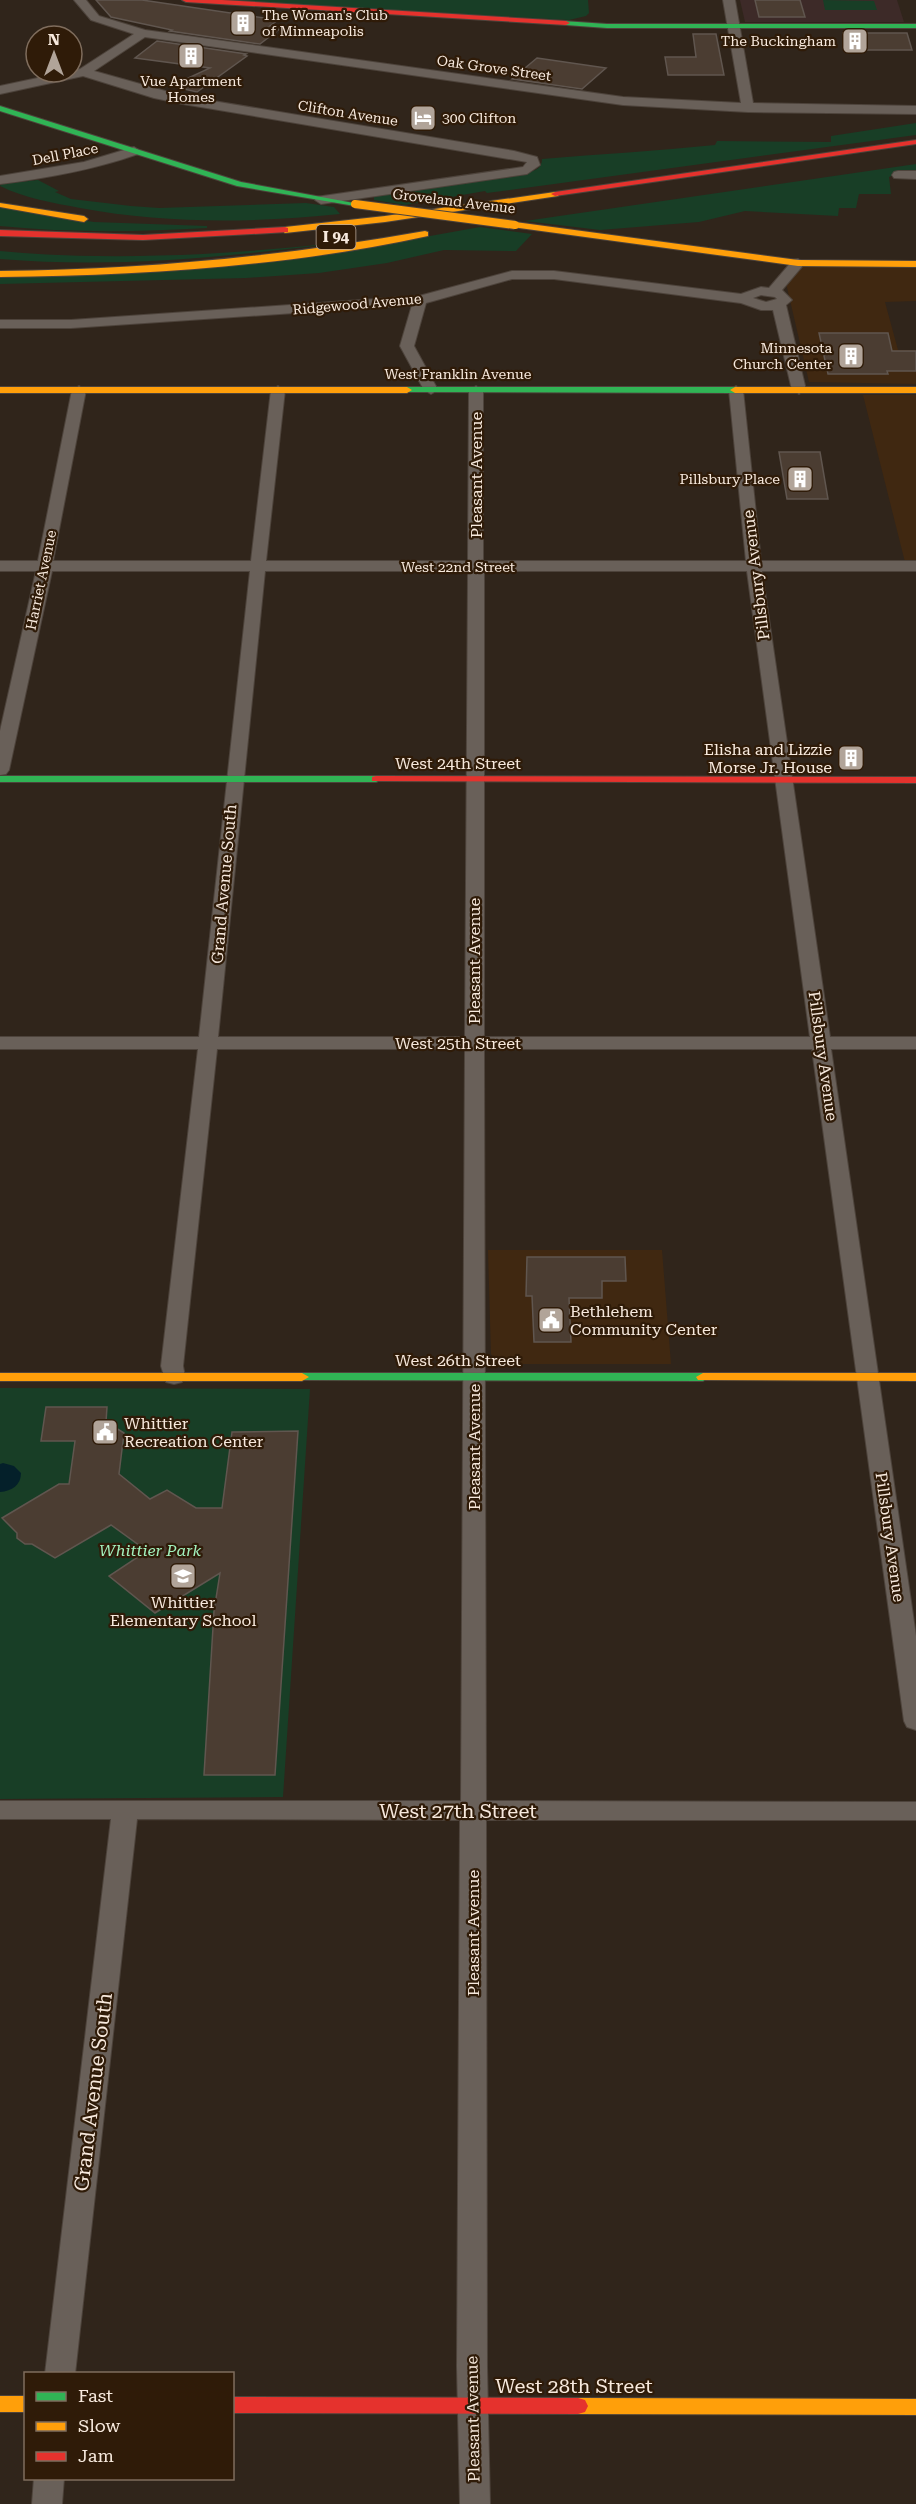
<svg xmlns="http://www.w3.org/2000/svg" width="916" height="2504" viewBox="0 0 916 2504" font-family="'Roboto Serif',serif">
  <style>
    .built { fill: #402811 }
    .education { fill: #3d2a28 }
    .green { fill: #183e26 }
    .water { fill: #04202a }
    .building { fill: #4b3d32; stroke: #60564f; stroke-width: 1.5 }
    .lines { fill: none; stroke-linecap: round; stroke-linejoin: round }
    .street-casing { stroke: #4d433b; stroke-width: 2 }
    .fast-casing { stroke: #4d433b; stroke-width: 2 }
    .slow-casing { stroke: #4d433b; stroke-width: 2 }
    .jam-casing { stroke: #4d433b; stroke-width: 2 }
    .street { fill: #696059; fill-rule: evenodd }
    .fast { fill: #30b455; fill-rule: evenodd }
    .slow { fill: #ff9f0a; fill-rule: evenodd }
    .jam { fill: #e5322d; fill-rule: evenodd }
    .slow-bridge-casing { stroke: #4d433b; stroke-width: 10; stroke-linecap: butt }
    .slow-bridge { stroke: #ff9f0a; stroke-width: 8 }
    .labels { text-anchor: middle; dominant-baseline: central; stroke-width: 4.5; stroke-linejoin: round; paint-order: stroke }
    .far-poi-label { font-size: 14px; fill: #f7e9dd; stroke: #2f1b08; text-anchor: end }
    .far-street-label { font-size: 14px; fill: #f7e9dd; stroke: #2f1b08 }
    .shield { fill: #2f1b08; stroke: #bbab9d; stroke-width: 1.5 }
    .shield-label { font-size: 15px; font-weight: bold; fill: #f7e9dd }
    .street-label { font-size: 16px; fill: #f7e9dd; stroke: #2f1b08 }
    .poi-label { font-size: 16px; fill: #f7e9dd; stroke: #2f1b08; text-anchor: start }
    .park-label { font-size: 16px; font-style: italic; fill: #a2f2be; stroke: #2f1b08 }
    .near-street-label { font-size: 20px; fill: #f7e9dd; stroke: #2f1b08 }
  </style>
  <rect width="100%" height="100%" fill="#30251b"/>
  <path class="built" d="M916,266V301L885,302L898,350H916V384L809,382L786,283L800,267Z
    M863,395H916V562H905Z
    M488,1250H662L671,1364H505L495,1359L491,1354Z"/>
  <path class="education" d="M740,0H897L904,22H745Z"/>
  <path class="green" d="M221,0H588L589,13L586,16L569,20Z
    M823,0L874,1L877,10H825Z
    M916,123V135L487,193L485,191L405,205L374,200V197L379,194L527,173C535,170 542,169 542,159C600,154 657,151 715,145L717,141L831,142V136Z
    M916,164V172L899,173L889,177L891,194H859L856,208H839L838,216L745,211L699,222L600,230L525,221Z
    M38,180L59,191L55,192L71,199L131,206L159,208L306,203L334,207L340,214C253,223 166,224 80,208C54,203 24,198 0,186L1,184Z
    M0,207L94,222L207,226V228C137,232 69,233 0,226Z
    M480,227L532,234L516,251L444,250L387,263L319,273L246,278L0,284V277L369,247Z
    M354,241C235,256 121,269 0,259V251C117,262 238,254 354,241Z
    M0,1388L310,1389L283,1797L0,1799Z"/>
  <path class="water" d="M3,1463L14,1466L21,1473C21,1485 12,1491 0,1492V1464Z"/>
  <path class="building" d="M96,0H142L278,20L270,26L282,27L260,44L170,31L172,30L111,17Z
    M755,0H800L805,17H759Z
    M843,33H907L912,50H847Z
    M693,34H716L724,75H668L665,57H696Z
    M157,41L246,54L244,55L247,56L197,92L171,86L210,68L135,58Z
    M537,58L606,68L582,89L512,79Z
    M819,333H888L892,351H916V371H887L888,374H828Z
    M779,452H820L828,499H787Z
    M527,1257H625L626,1281H602V1298H569L571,1342H534L532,1296H526Z
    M46,1407H107L106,1422L124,1433L119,1474L150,1499L167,1490L196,1508H222L232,1432L298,1431L275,1775H204L214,1611L220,1573L155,1613L109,1576L147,1551L111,1525L55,1558L32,1544H25L17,1538V1533L2,1518L59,1484H69L75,1441H41Z"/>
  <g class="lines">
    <defs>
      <path id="street" d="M74,0H86L99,16L145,30L623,97L741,103L723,0H735L753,103L916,106V114L748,112L623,105L145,37L94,71L183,96L514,151L537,157L540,165L527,174L321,204L315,200L316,197L523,167L527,162L183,104L154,98L83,76L0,94V86L80,69L134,34L91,20Z
        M134,147L140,151L138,154C93,170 47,178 0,184V176L84,162Z
        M898,171H916V179L894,178L892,175L894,172Z
        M798,259L805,263L782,290L792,300L786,305L806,390L799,394L792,390L773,310H761L741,303L554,279H512L426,303L414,346L438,390L431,394L424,390L400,346L412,305L71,328H0V320H71L419,296L512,271H554L741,294L761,287L769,288L793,260ZM761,295L775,297L777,299L766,302L753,298Z
        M79,386L86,390L53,561H251L271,390L278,386L285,390L266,561H468L469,390L476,386L483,390V561H746L729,390L736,386L743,390L761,561H916V571H762L830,1037H916V1049H831L916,1636V1730L907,1727L904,1721L812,1049H484L486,1801L916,1802V1820H486L487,2367L490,2504H460L457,2367L460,1820L137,1819L75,2374H45L111,1819H0V1801H461L465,1049H217L183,1366L185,1377L182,1382L174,1384L166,1382L161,1366L198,1049H0V1037H199L250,571H52L9,770L6,774L0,775V731L36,571H0V561H38L72,390ZM265,571H468L465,1037H218ZM484,571H747L810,1037H484Z
        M34,2478H64L62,2504H32Z"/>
      <path id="fast" d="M563,21L607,24H916V28H607L566,25L562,23Z
        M0,106L241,182L359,204L355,206L237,186L0,111Z
        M407,387H735L740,390L735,393L404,392L402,390Z
        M0,776H376L382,779L376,782H0Z
        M302,1373H703L710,1377L703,1381L297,1380L295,1377Z"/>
      <path id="slow" d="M555,192L559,194L558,196L385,222L285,233L281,230L285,227L385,216Z
        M0,203L84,216L88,219L84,222L0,207Z
        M515,222L798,260L916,261V267L798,266L512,227V223Z
        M425,231L428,232V236C291,266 140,276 0,277V271C143,270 284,256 425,231Z
        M0,387H407L412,390L407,393H0Z
        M916,387V393H735L730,390L735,387Z
        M0,1373H302L309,1377L302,1381H0Z
        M703,1373H916V1381L698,1380L696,1377Z
        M0,2396H26V2412H0Z
        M578,2398L916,2399V2415L578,2414L571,2412L568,2406L571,2400Z"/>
      <path id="jam" d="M182,0H222L566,21L570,23L566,25L186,2Z
        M916,140V144L555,196L551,194L555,192Z
        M285,227L288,228V232L143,240L0,236V230L143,235Z
        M376,776L916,777V783L372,781V777Z
        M232,2397L578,2398L585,2400L588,2406L585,2412L578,2414L232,2413Z"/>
    </defs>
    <use href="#street" class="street-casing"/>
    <use href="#fast" class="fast-casing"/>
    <use href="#slow" class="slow-casing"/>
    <use href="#jam" class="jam-casing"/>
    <use href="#street" class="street"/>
    <use href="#fast" class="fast"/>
    <use href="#slow" class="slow"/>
    <use href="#jam" class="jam"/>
    <defs>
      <path id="slow-bridge" d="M355,204L515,225"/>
    </defs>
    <use href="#slow-bridge" class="slow-bridge-casing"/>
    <use href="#slow-bridge" class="slow-bridge"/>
  </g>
  <defs>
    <symbol id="building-square" viewBox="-11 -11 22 22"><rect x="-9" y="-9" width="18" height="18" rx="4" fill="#b1a499" stroke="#2f1b08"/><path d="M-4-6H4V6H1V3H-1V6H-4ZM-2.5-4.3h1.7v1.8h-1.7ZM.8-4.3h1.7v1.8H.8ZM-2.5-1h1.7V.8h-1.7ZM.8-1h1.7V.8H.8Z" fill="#fff"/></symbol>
    <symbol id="hotel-square" viewBox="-11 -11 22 22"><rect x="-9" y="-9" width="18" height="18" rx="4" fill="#b1a499" stroke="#2f1b08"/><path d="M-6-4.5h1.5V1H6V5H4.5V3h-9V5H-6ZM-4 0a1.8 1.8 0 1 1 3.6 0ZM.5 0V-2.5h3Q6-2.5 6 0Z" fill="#fff"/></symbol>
    <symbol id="civic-square" viewBox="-11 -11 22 22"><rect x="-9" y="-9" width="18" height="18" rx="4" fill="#b1a499" stroke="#2f1b08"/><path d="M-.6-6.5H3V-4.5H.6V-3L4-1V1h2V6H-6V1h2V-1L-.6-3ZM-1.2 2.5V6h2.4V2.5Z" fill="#fff"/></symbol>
    <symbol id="school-square" viewBox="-11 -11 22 22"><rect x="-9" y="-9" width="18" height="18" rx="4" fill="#b1a499" stroke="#2f1b08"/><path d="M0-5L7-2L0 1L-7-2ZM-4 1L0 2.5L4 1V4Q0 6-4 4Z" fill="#fff"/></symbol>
  </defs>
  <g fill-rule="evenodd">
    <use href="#building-square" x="228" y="8" width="30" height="30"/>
    <use href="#building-square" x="840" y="26" width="30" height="30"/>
    <use href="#building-square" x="176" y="41" width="30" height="30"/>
    <use href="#hotel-square" x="408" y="103" width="30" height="30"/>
    <use href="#building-square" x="836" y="341" width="30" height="30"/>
    <use href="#building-square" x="785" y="464" width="30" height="30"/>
    <use href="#building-square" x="836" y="743" width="30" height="30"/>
    <use href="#civic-square" x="536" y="1305" width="30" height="30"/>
    <use href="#civic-square" x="90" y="1417" width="30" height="30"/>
    <use href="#school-square" x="168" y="1561" width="30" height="30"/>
  </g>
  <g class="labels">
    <g class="far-poi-label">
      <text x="262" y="15" text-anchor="start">The Woman's Club<tspan x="262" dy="16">of Minneapolis</tspan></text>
      <text x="836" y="41">The Buckingham</text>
      <text x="191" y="81" text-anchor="middle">Vue Apartment<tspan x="191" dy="16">Homes</tspan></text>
      <text x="442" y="118" text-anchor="start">300 Clifton</text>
      <text x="832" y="348">Minnesota<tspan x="832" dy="16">Church Center</tspan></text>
      <text x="780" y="479">Pillsbury Place</text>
    </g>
    <g class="far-street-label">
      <text transform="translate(494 68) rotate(8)">Oak Grove Street</text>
      <text transform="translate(348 113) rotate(9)">Clifton Avenue</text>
      <text transform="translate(65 154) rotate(-11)">Dell Place</text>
      <text transform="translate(454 201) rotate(7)">Groveland Avenue</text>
      <text transform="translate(357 304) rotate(-5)">Ridgewood Avenue</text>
      <text x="458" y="374">West Franklin Avenue</text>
      <text x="458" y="567">West 22nd Street</text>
      <text transform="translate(41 580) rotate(-78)">Harriet Avenue</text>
    </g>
    <rect class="shield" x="316.5" y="225" width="39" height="24" rx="4.5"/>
    <g class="shield-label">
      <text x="336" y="237">I 94</text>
    </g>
    <g class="street-label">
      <text transform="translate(476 475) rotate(-90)">Pleasant Avenue</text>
      <text transform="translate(756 575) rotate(-97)">Pillsbury Avenue</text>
      <text x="458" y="763">West 24th Street</text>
      <text transform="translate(224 884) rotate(-85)">Grand Avenue South</text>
      <text transform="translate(474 961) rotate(-90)">Pleasant Avenue</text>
      <text x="458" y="1043">West 25th Street</text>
      <text transform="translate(823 1056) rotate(82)">Pillsbury Avenue</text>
      <text x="458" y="1360">West 26th Street</text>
      <text transform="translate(474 1447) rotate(-90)">Pleasant Avenue</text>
      <text transform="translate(890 1537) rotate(82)">Pillsbury Avenue</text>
      <text transform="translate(473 1933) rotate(-90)">Pleasant Avenue</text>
      <text transform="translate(473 2419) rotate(-91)">Pleasant Avenue</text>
    </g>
    <g class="poi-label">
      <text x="832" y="749" text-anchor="end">Elisha and Lizzie<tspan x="832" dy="18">Morse Jr. House</tspan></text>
      <text x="570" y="1311">Bethlehem<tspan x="570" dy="18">Community Center</tspan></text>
      <text x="124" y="1423">Whittier<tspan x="124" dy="18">Recreation Center</tspan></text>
      <text x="183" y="1602" text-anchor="middle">Whittier<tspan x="183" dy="18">Elementary School</tspan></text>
    </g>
    <g class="park-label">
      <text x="150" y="1550">Whittier Park</text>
    </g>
    <g class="near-street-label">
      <text x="458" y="1811">West 27th Street</text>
      <text transform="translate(93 2092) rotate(-83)">Grand Avenue South</text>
      <text x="574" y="2386">West 28th Street</text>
    </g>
  </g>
  <rect x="24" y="2372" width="210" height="108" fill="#2f1b08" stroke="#7f6d5d" stroke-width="1.5"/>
  <rect x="36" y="2392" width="30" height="9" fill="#30b455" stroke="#7f6d5d" stroke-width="1.5"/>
  <text x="78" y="2402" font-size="18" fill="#f7e9dd">Fast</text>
  <rect x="36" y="2422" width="30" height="9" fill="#ff9f0a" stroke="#7f6d5d" stroke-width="1.5"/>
  <text x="78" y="2432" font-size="18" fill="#f7e9dd">Slow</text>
  <rect x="36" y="2452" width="30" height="9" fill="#e5322d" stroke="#7f6d5d" stroke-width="1.5"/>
  <text x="78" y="2462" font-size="18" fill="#f7e9dd">Jam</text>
  <g transform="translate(54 54)"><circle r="28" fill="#2f1b08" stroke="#7f6d5d" stroke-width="1.5"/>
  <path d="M0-4.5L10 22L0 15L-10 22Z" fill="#b1a499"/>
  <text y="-9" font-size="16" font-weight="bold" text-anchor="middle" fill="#f7e9dd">N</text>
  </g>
</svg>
